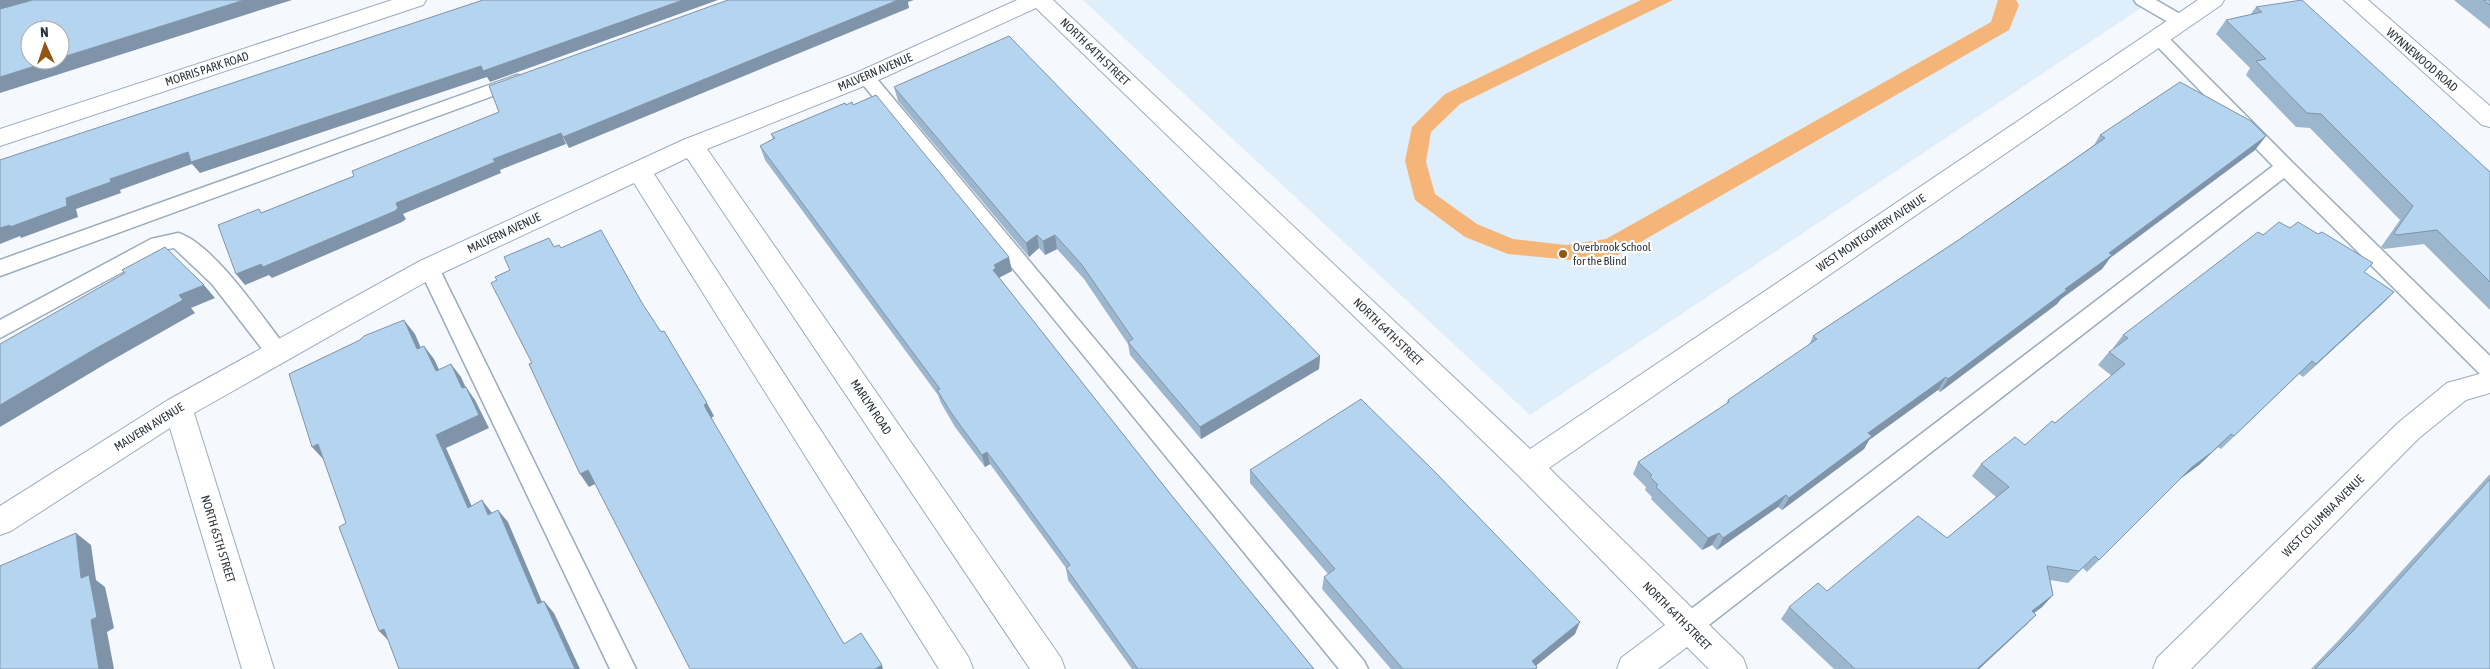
<svg xmlns="http://www.w3.org/2000/svg" width="2490" height="669" viewBox="0 0 2490 669" font-family="'Asap Condensed',sans-serif">
  <style>
    .built { fill: #dfeefb }
    .green { fill: #f6b578 }
    .lines { fill: none; stroke-linecap: round; stroke-linejoin: round }
    .service-casing { stroke: #9bacbc; stroke-width: 3 }
    .minor-casing { stroke: #9bacbc; stroke-width: 2 }
    .service { fill: #fff; fill-rule: evenodd }
    .minor { fill: #fff; fill-rule: evenodd }
    .wall { fill: #9cb6ce }
    .shaded-wall { fill: #7f94a8 }
    .building { fill: #b5d4f0; stroke: #7f94a8 }
    .poi-dot { fill: #915613; stroke: #fff; stroke-width: 2 }
    .labels { text-anchor: middle; dominant-baseline: central; stroke-width: 4.5; stroke-linejoin: round; paint-order: stroke }
    .street-label { font-size: 12px; fill: #2d343b; stroke: #fff }
    .poi-label { font-size: 12px; fill: #2d343b; stroke: #fff; text-anchor: start }
  </style>
  <rect width="100%" height="100%" fill="#f5f8fc"/>
  <path class="built" d="M1083,0H2153L1530,415Z"/>
  <path class="green" d="M1641,0H1673L1460,104L1431,132L1426,162L1435,194L1477,224L1513,239L1566,245L1606,239L1991,22L1998,0H2016L2019,5L2009,30L1618,255L1570,260L1508,254L1465,237L1415,200L1405,161L1412,127L1445,94Z"/>
  <g class="lines">
    <defs>
      <path id="service" d="M2134,0H2156L2187,18L2190,22L2187,26H2175L2137,4Z
        M2158,31L2164,33L2292,162L2490,356V379L2482,376L2284,178L1696,635L1687,638L1678,635L1675,627L1678,619L2273,166L2152,41L2149,37L2152,33Z
        M866,71L872,73L1364,661L1368,669H1339L860,81L857,77L860,73Z
        M517,75L523,77L526,81L523,85L0,276V260Z
        M178,233C213,243 262,317 285,346L288,352L285,358L277,360L269,358L212,284L174,248L163,250L0,338V320L151,239Z
        M429,260L436,263L439,268L636,669H610L419,268L422,263Z"/>
      <path id="minor" d="M392,0H426L423,5L0,146V129Z
        M1017,0H1053L1530,449L2198,0H2224L2221,5L1549,468L1743,658L1747,669H1709L1687,647L1658,669H1617L1621,658L1665,625L1518,475L1036,8L874,82L707,149L1061,658L1065,669H1030L687,158L654,174L969,658L973,669H939L634,183L438,275L194,413L274,669H242L170,428L11,531L0,535V506L168,400L420,261L683,140L858,72Z
        M2344,0H2368L2490,106V127L2482,125Z
        M2490,371V393L2466,400L2419,438L2191,669H2153L2157,658L2399,422L2447,383Z"/>
    </defs>
    <use href="#service" class="service-casing"/>
    <use href="#minor" class="minor-casing"/>
    <use href="#service" class="service"/>
    <use href="#minor" class="minor"/>
  </g>
  <path class="wall" d="M2454,0H2490V29Z
    M2256,7L2490,172V310L2424,244L2384,249L2381,247L2400,220L2310,128L2296,127L2246,75L2250,68L2216,34L2226,20L2250,15Z
    M894,87L1320,356L1319,369L1201,439L1130,355L1128,344L1084,279L1057,249L1045,255L1039,248L1029,257L898,101Z
    M771,134L1012,271L999,278L1172,496L1314,669H1132L1068,580L1066,568L990,464L985,467L955,427L941,403L938,395L765,160L760,146L773,139Z
    M2100,135L2266,136L2255,150L2110,258L2102,269L2061,299L2057,304L1940,392L1938,390L1869,440L1864,449L1782,510L1778,507L1717,550L1712,545L1702,550L1651,499L1652,497L1645,490L1646,487L1633,474L1638,462L1726,404L1728,400L1809,345L1813,336L1960,239L2094,145Z
    M2263,235L2364,273L2394,292L2381,305L2303,377L2299,374L2221,449L2218,447L2199,465L2180,479L2087,572L2083,568L2068,583L2050,580L2053,595L2042,607L2034,613L2036,615L2025,626L1979,669H1834L1781,619L1789,607L1827,591L1947,538L1996,497L1972,476L1981,464L2025,445L2055,423L2112,376L2098,365L2109,352L2113,349V348L2123,335Z
    M1250,470L1575,634L1536,665L1537,667V669H1391L1322,589L1324,577L1328,574L1250,483Z
    M2490,474V669H2311L2337,642Z"/>
  <path class="shaded-wall" d="M0,0H34L0,10Z
    M244,0H292L0,93V77L54,60H60V58Z
    M683,0H718L490,82L487,77L200,173L192,164L120,190L121,193L76,209L78,217L21,238L20,236L0,244V228L110,179L188,152L481,66Z
    M898,0H914L908,2L909,8L569,148L563,137Z
    M561,133L566,144L500,170L501,173L403,214L406,219L402,222L272,278L269,275L245,285L236,274L261,264L493,159Z
    M2266,136L2255,150L2110,258L2102,269L2061,299L2057,304L1940,392L1948,379L2109,253Z
    M1037,235L1039,248L1029,257L1026,243Z
    M1055,235L1057,249L1045,255L1043,241Z
    M1009,257L1012,271L998,278L993,270L994,265Z
    M204,285L215,298L191,308L195,313L107,363L0,427V405L93,350L179,295Z
    M2394,292L2381,305L2303,377L2316,364Z
    M404,320L415,334L427,362L417,349Z
    M424,346L434,359L446,384L436,371Z
    M1320,356L1319,369L1201,439L1200,427Z
    M451,364L461,377L472,401L462,388Z
    M1946,377L1938,390L1869,440L1864,449L1782,510L1789,498L1868,433Z
    M466,387L475,400L489,428L446,448L478,520L468,508L436,435Z
    M707,403L714,416L711,418L712,422L706,409L704,405Z
    M2231,434L2199,465L2180,479L2087,572L2192,467Z
    M318,444L324,460L312,447Z
    M987,452L990,464L985,467L982,455Z
    M588,470L597,483L589,487L580,474Z
    M1786,495L1778,507L1717,550L1723,538Z
    M482,500L492,513L488,515Z
    M498,510L508,522L548,616L538,604Z
    M76,533L91,545L96,580L105,587L114,628L107,632L114,669H99L81,578Z
    M1719,533L1712,545L1702,550L1708,538Z
    M2053,595L2042,607L2021,623L2032,611Z
    M544,601L554,613L580,669H575Z
    M2036,615L2025,626L1979,669H1977Z
    M1580,622L1575,634L1532,669V661Z
    M384,629L391,643L379,631Z
    M882,665L883,669H875Z"/>
  <path class="building" d="M33,0H244L60,58V30H30V60H54L0,77V9Z
    M483,0H683L483,71L481,66L191,162L188,152L110,179L111,182L66,198L67,206L10,227V225L0,228V160Z
    M728,0H898L563,137L561,133L493,159L495,162L396,203L398,208L395,211L263,267L261,264L236,274L218,225L259,209L261,213L354,176L352,171L499,112L489,86Z
    M2302,0L2490,172V282L2437,230L2397,235L2394,233L2413,206L2321,114L2307,113L2256,61L2266,59L2226,20L2262,12L2256,7Z
    M2483,0H2490V5Z
    M1009,36L1320,356L1200,427L1128,342L1133,339L1082,265L1055,235L1043,241L1037,235L1026,243L894,87Z
    M2180,82L2251,121L2266,136L2109,253L2112,255L2065,289L2067,290L1948,379L1946,377L1868,433L1872,436L1789,498L1786,495L1723,538L1719,533L1708,538L1656,487L1658,485L1650,477L1652,475L1638,462L1729,402L1728,400L1817,339L1813,336L1960,239L2105,138L2100,135Z
    M876,95L1009,257L994,265L996,268L993,270L1172,496L1314,669H1138L1066,568L1070,565L987,452L982,455L952,414L937,390L940,389L760,146L775,138L771,134L845,103L846,105L852,102L853,105Z
    M2279,222L2290,228L2298,222L2318,234L2322,232L2373,263L2364,272L2394,292L2316,364L2312,361L2234,436L2231,434L2212,452L2192,467L2099,560L2095,556L2079,571L2047,566L2053,595L2032,611L2036,615L1977,669H1855L1789,607L1818,583L1827,591L1918,516L1947,538L2009,487L1981,464L2015,437L2025,445L2052,421L2055,423L2125,364L2109,352L2128,338L2123,335L2258,232L2263,235Z
    M601,230L642,303L661,332L664,331L707,403L704,405L706,409L844,644L861,633L882,665L875,669H690L588,470L580,474L529,364L532,363L491,283L497,280L495,277L510,270L504,257L549,238L554,247L559,245L561,248Z
    M165,247L204,285L179,295L183,300L93,350L0,405V344L125,273L122,270Z
    M404,320L417,349L424,346L436,371L451,364L462,388L466,387L479,415L436,435L468,508L482,500L488,515L498,510L538,604L544,601L575,669H399L384,629L379,631L339,527L346,523L318,444L312,447L289,374L360,340L364,336Z
    M1361,399L1434,471L1580,622L1532,661L1537,667L1535,669H1403L1324,577L1335,569L1250,470Z
    M2490,479V669H2315L2353,631Z
    M76,533L81,578L89,575L97,617L91,620L99,669H0V566Z"/>
  <circle class="poi-dot" cx="1563" cy="254" r="5"/>
  <g class="labels">
    <g class="street-label">
      <text transform="translate(1095 52) rotate(44)">NORTH 64TH STREET</text>
      <text transform="translate(2422 60) rotate(41)">WYNNEWOOD ROAD</text>
      <text transform="translate(207 69) rotate(-18)">MORRIS PARK ROAD</text>
      <text transform="translate(875 72) rotate(-23)">MALVERN AVENUE</text>
      <text transform="translate(504 233) rotate(-25)">MALVERN AVENUE</text>
      <text transform="translate(1871 233) rotate(-34)">WEST MONTGOMERY AVENUE</text>
      <text transform="translate(1388 332) rotate(44)">NORTH 64TH STREET</text>
      <text transform="translate(871 407) rotate(56)">MARLYN ROAD</text>
      <text transform="translate(149 427) rotate(-32)">MALVERN AVENUE</text>
      <text transform="translate(2323 516) rotate(-45)">WEST COLUMBIA AVENUE</text>
      <text transform="translate(218 539) rotate(73)">NORTH 65TH STREET</text>
      <text transform="translate(1677 616) rotate(45)">NORTH 64TH STREET</text>
    </g>
    <g class="poi-label">
      <text x="1573" y="247">Overbrook School<tspan x="1573" dy="14">for the Blind</tspan></text>
    </g>
  </g>
  <g transform="translate(45 45) rotate(357)"><circle r="24" fill="#ffffff" stroke="#abaeb1"/>
  <path d="M0-4L9 19L0 12L-9 19Z" fill="#915613"/>
  <text y="-8" font-size="14" font-weight="bold" text-anchor="middle" fill="#2d343b">N</text>
  </g>
</svg>
